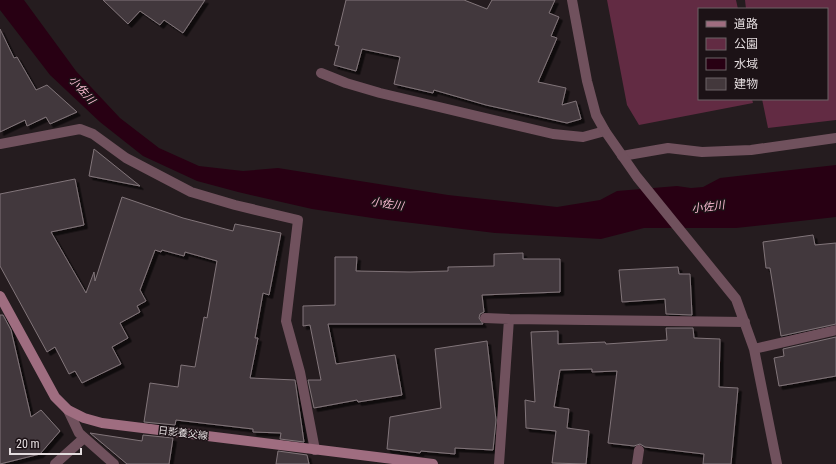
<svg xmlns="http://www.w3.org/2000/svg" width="836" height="464" viewBox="0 0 836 464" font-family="'Roboto Condensed','Noto Sans JP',sans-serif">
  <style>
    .green { fill: #622b43 }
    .water { fill: #280013 }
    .building { fill: #43383c; stroke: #81757a; filter: url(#shadow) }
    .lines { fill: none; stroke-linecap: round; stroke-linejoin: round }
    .service { stroke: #70515d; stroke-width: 10 }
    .minor { stroke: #70515d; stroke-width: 10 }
    .secondary { stroke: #9f6d80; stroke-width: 10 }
    .labels { text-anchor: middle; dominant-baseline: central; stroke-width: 3; stroke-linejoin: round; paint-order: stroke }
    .street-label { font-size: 10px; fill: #e4dddf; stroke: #1c1216 }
    .water-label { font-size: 11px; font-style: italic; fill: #fbbcd3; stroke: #1c1216 }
  </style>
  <defs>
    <filter id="shadow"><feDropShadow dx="3.5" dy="3.5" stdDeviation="0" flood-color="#0009"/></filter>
  </defs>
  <rect width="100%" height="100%" fill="#251c1f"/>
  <path class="green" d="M607,0H736L738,9H699V99H752L753,103L639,125L627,105Z
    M745,0H836V120L768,128L762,99H827V9H746Z"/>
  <path class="water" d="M0,0H24L76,71L120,118L159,148L199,166L243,171L278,168L448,195L557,207L600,200L617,191L677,186L691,188L703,187L720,178L836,165V217L736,228H644L601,239L495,233L379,219L312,209L238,192L197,181L143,156L100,122L50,75L0,10Z"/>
  <path class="building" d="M103,0H205L183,33L164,20L160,25L140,11L128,24Z
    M346,0H464L487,9L492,0H555L549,13L559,17L551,36L557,38L538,82L566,88L562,105L576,101L581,119L567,123L486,105L434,90L433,93L394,84L400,57L362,49L356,71L334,65L339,46L335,45Z
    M0,29L14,58L17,57L36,90L47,85L77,112L50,124L46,117L27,126L25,120L0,132Z
    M94,149L140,186L89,176Z
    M75,179L84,225L51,232L86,293L94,272L95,281L122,197L183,218L233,231L235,224L281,233L269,295L263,293L255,338H258L250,378L295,380L304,442L280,439L281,433L253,432V429L176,420L175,425L144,422L150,383L178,387L181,365L195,367L204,317L207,318L217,261L185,252L184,256L162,250L161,252L155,250L140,290L146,301L137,306L140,312L120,323L128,338L112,347L121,364L82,383L75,371L69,374L55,347L47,352L0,266V194Z
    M813,235L815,245L836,243V324L781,336L770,268H766L763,242Z
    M523,253V259H560V292L482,295L484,312L480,314L479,318L483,324H328L336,364L395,355L402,395L358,402L357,400L314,408L308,380H321L310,325L303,326V306L335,305V257H357L356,271L410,272L448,271V267L494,266V254Z
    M678,267L679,274H690L692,315L666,314L665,299L622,302L619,270Z
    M0,315H3L11,330L31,417L41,410L60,431L40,454L0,464Z
    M666,328H693L694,338L720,339L719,387L738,388L731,464H703L704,454L645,447L640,444L634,446L608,443L617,371L592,372V369L560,370L554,407L569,409L567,428L589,431L586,464L552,463L556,431L526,428L525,400L535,402L531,332L558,331V344L605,342L606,344L667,340Z
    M836,337V376L779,386L774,358L784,356L783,349Z
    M487,341L496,420L493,450L455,448V454L421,451L420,453L387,449L390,417L441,408L435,349Z
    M90,433L142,441L143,435L173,438L169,464H127Z
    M278,451L307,455L309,464H276Z"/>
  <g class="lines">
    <path class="service" d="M321,73L346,83L380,93L553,134L583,137L605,131
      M0,144L80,129L93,134L126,158L191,192L235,205L298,220L286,321L300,372L315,450
      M622,156L668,148L702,152L751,150L836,138
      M55,464L84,438
      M637,464L639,450"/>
    <path class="minor" d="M572,0L587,81L596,115L605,131L637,177L736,299L754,349L777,464
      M485,318L509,319
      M754,349L836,330
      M68,410L79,433L114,464
      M499,464L509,319L745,322"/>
    <path class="secondary" d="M0,296L55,397L68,410L84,418L102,423L433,464"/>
  </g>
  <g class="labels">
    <g class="street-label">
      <text transform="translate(183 433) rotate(7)">日影養父線</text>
    </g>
    <g class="water-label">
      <text transform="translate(82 90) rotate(48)">小佐川</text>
      <text transform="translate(387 204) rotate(9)">小佐川</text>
      <text transform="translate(708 207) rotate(-7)">小佐川</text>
    </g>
  </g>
  <rect x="698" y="8" width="130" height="92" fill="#1c1216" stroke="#6c6366"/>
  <rect x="706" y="21" width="20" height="6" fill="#9f6d80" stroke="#6c6366"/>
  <text x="734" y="28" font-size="12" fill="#e4dddf">道路</text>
  <rect x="706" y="38" width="20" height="12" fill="#622b43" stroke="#6c6366"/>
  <text x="734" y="48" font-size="12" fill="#e4dddf">公園</text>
  <rect x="706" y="58" width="20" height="12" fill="#280013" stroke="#6c6366"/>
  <text x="734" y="68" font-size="12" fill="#e4dddf">水域</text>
  <rect x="706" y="78" width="20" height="12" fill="#43383c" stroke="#6c6366"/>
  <text x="734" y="88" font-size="12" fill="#e4dddf">建物</text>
  <path d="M10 448v6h71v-6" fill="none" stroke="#e4dddf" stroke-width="2"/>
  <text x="16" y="448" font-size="12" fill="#e4dddf" stroke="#1c1216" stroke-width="3" paint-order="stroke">20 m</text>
</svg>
